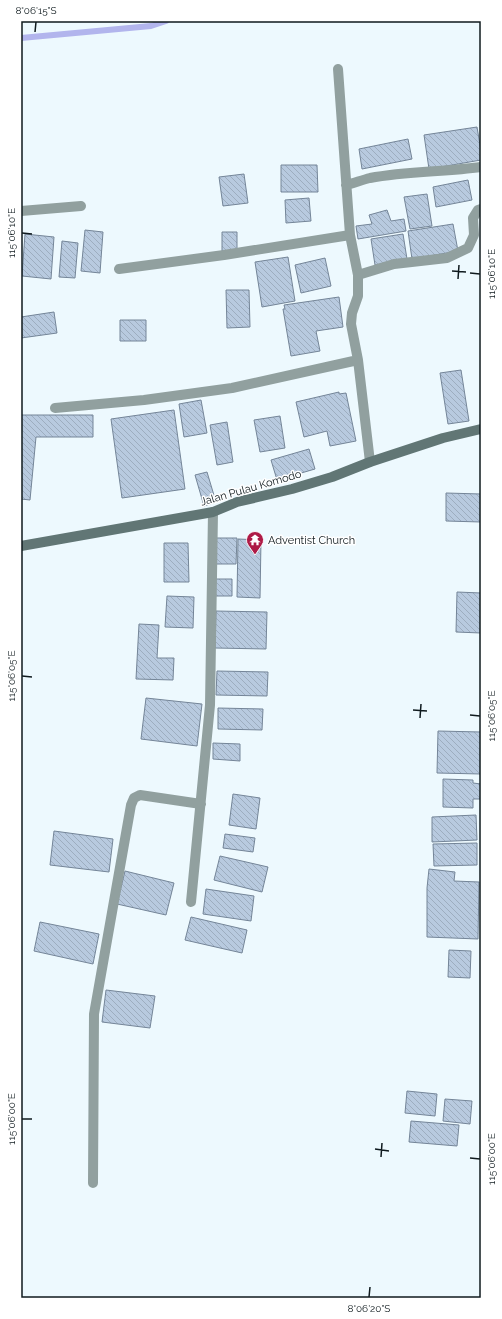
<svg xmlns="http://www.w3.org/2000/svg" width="502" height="1319" viewBox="0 0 502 1319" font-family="Raleway,sans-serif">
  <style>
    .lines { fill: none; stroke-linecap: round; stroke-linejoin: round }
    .stream { stroke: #b2b5ed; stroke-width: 6 }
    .building { fill: url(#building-back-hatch); stroke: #748598 }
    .street { stroke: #91a09f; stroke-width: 10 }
    .secondary { stroke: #617675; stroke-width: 10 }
    .ticks { fill: none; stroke: #0f1a1e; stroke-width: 1.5 }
    .labels { text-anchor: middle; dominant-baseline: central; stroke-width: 3; stroke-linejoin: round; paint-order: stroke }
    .street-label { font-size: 11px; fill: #0f1a1e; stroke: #fff }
    .poi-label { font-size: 11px; fill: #0f1a1e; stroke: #fff; text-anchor: start }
    .neatline { fill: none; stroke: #0f1a1e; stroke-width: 1.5 }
    .ticks-label { font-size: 10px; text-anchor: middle; fill: #0f1a1e }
  </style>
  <defs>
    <pattern id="building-back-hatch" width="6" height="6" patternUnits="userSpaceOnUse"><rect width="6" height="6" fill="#b8cadf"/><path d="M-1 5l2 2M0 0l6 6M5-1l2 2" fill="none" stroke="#9dadbf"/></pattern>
  </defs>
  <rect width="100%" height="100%" fill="#edf9fe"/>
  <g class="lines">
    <path class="stream" d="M21,38L151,26L166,21"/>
  </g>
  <path class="building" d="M477,127L481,151V160L429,169L424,135Z
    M408,139L412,159L362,169L359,149Z
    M281,165H317L318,192H281Z
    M244,174L248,203L223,206L219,177Z
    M468,180L472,200L436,207L433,187Z
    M427,194L432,226L410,229L404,197Z
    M309,198L311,221L286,223L285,200Z
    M387,210L391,221L404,219L406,231L358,239L356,226L372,224L369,215Z
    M453,224L458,251L412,259L408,231Z
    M85,230L103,232L100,273L81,271Z
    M222,232H237V252L222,251Z
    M25,234L54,237L51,279L22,276Z
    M403,234L407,259L375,265L371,239Z
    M62,241L78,243L75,278L59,277Z
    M288,257L295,301L262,307L255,262Z
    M325,258L331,286L301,293L295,265Z
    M226,290H249L250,327L227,328Z
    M339,297L343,327L316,331L320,351L291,356L283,309H285L284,305Z
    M54,312L57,333L21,338V317Z
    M120,320H146V341H120Z
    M461,370L469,421L448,424L440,373Z
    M339,392V394L346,393L356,441L330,446L327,431L304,437L296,402Z
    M201,400L207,433L184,437L179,404Z
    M174,410L185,489L122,498L111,419Z
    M21,415H93V437H36L30,500L21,499Z
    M280,416L285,448L260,452L254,420Z
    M227,422L233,462L217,465L210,425Z
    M309,449L315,469L277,480L271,460Z
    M207,472L216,502L204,506L195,475Z
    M446,493L481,494V522L446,521Z
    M216,538H237L236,564H216Z
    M238,539L261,540L260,598L237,597Z
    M164,543H188L189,582H164Z
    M215,579H232V596H215Z
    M457,592L481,593V633L456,632Z
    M167,596L194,597L193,628L165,627Z
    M216,611L267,612L266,649L215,648Z
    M139,624L159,625L157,658H174L173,680L136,679Z
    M217,671L268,672L267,696L216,695Z
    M146,698L202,704L197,746L141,739Z
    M218,708L263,709L262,730L218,729Z
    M438,731L481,732V774L437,773Z
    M213,743L240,744V761L213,759Z
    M443,779L473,780V783L481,784V799H473V808L443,807Z
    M233,794L260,798L256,829L229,825Z
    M476,815L477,840L432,842V817Z
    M54,831L113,839L109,872L50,865Z
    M225,834L255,838L253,852L223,848Z
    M477,843V865L434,866L433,844Z
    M220,856L268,867L262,892L214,880Z
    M429,869L455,872L454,881L479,882L478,939L427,937V888Z
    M125,871L174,883L166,915L117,904Z
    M206,889L254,896L251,921L203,914Z
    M191,917L247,930L242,953L185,940Z
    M40,922L99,934L93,964L34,951Z
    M449,950L471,951L470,978L448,977Z
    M106,990L155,996L150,1028L102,1022Z
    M407,1091L437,1094L435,1116L405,1113Z
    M445,1099L472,1101L470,1124L443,1121Z
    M411,1121L459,1125L457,1146L409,1142Z"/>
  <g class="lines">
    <path class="street" d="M338,69L350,235L358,275V296L352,313L351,324L358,360L370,462
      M346,185C354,183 362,180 370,178C406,171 445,172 481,167
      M21,211L81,206
      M119,269L224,255L350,235
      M358,275L394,264L447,258L468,248L474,235L473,218L478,210L481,209
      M55,408L144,400L232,388L358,360
      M191,902L210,705L213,512
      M93,1183L94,1014L131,805L134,798L140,795L201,804"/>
    <path class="secondary" d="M21,546L213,512L237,502L292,489L332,477L370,462L443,438L481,429"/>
  </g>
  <path class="ticks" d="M35,32L36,22M22,233L32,234M452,271L466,272M470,273L480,274M458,279L459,265M22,676L32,677M413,710L427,711M470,715L480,716M420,718L421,704M22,1119H32M375,1149L389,1151M381,1157L382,1143M470,1158L480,1159M369,1297L370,1287"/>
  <defs>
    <symbol id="temple-pin" viewBox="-11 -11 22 30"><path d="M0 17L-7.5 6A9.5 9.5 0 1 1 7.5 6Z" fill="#ae1a46" stroke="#fff"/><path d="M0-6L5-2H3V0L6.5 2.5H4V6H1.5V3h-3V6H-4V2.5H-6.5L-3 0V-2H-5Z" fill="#fff"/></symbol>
  </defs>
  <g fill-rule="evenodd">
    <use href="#temple-pin" x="245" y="530" width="20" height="27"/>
  </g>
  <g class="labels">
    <g class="street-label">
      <text transform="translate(251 488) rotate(-16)">Jalan Pulau Komodo</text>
    </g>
    <g class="poi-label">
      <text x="268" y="540">Adventist Church</text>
    </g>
  </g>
  <rect width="502" height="1319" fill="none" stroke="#ffffff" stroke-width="44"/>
  <rect x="22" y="22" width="458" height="1275" class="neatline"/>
  <g class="ticks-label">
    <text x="36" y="14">8°06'15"S</text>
    <text transform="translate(11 233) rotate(-90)" y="4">115°06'10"E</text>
    <text transform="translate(491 274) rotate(-90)" y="4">115°06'10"E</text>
    <text transform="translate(11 676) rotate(-90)" y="4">115°06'05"E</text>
    <text transform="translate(491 716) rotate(-90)" y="4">115°06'05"E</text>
    <text transform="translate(11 1119) rotate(-90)" y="4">115°06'00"E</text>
    <text transform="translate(491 1159) rotate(-90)" y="4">115°06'00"E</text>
    <text x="369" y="1312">8°06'20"S</text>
  </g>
</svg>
